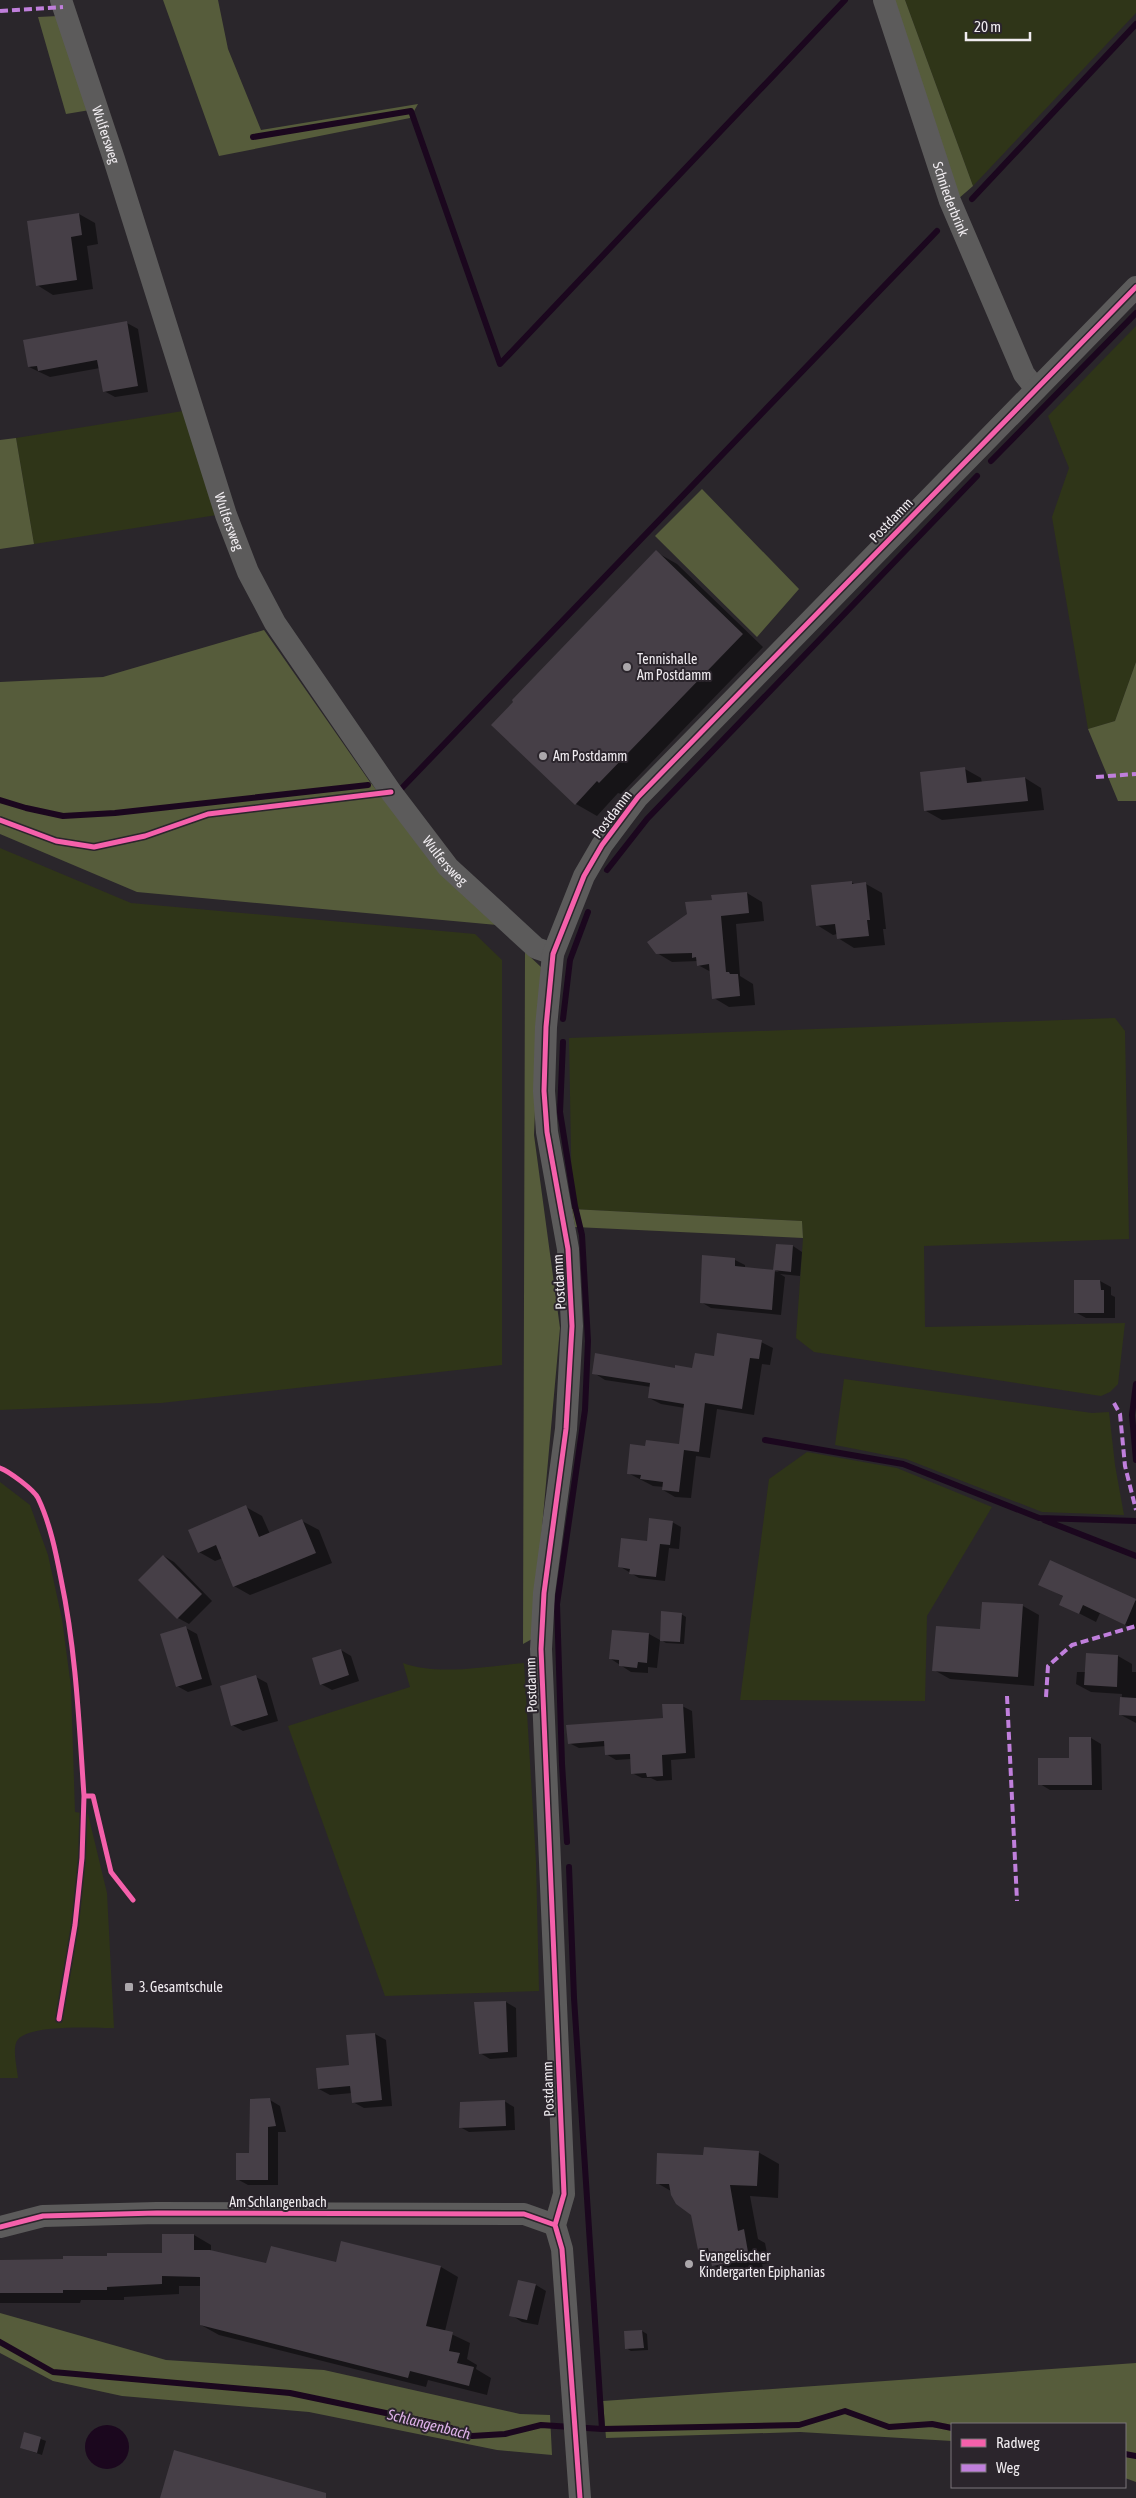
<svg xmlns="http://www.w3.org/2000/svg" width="1136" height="2498" viewBox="0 0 1136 2498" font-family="'Asap Condensed',sans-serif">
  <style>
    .green { fill: #2f3518 }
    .forest { fill: #565c3b }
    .water { fill: #1b071e }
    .shadow { fill: #0007 }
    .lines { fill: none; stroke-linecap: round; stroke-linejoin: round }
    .stream { stroke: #1b071e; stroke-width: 6 }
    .building { fill: #463f47 }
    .minor { stroke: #5c5b5b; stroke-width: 22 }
    .quiet { stroke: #c07fdc; stroke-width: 4; stroke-dasharray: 8 4; stroke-linecap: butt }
    .cycleway-casing { stroke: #2b252c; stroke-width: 8 }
    .cycleway { stroke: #f560ab; stroke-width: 5 }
    .poi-dot { fill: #aba7ab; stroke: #2b252c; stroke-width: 2 }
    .labels { text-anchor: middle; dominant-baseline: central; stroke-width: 4; stroke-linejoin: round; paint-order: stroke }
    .street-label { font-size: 14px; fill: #f0ecf0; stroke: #2b252c }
    .poi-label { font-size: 14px; fill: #f0ecf0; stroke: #2b252c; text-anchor: start }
    .water-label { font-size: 15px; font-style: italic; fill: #deb1e8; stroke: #2b252c }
  </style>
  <rect width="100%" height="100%" fill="#2a262b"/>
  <path class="green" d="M905,0H1136V13L973,186Z
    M1136,326V662L1115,721L1088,729L1052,517L1069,468L1048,416Z
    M183,411L217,515L34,544L16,438Z
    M0,848L131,903L475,934L502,960V1365L161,1403L0,1410Z
    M1115,1018L1125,1031L1129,1239L924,1246L925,1327L1125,1323L1118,1384L1110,1392L1101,1396L814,1352L796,1338L803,1238L802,1221L572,1209L569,1038Z
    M844,1379L1092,1413L1109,1412L1115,1465L1124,1515L1042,1512L906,1459L835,1445Z
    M807,1452L897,1468L992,1507L927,1616L925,1701L740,1700L769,1479Z
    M0,1482L30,1505L48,1555L62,1619L71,1687L75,1812L88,1814L107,1893L114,2028C96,2028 22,2023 16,2043C13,2052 17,2068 18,2078H0Z
    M403,1663C437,1676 488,1666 524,1663L536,1862L539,1991L385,1996L288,1726L410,1687Z"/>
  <path class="forest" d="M163,0H218L228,49L261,130L418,104L410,118L219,156Z
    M891,0H905L973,186L958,199Z
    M58,16L90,110L66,114L38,17Z
    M16,438L34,544L0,549V440Z
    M702,489L799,589L757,637L655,536Z
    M264,630L370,782L443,870L497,925L137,892L0,834V682L103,677Z
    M1136,662V801H1118L1088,729L1115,721Z
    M525,952L541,967L534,1135L560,1328L532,1639L523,1644Z
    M572,1209L802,1221L803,1238L575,1227Z
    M0,2313L166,2360L324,2370L520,2414L550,2415L552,2455L497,2450L309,2412L122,2396L53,2381L0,2353Z
    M1136,2363V2482L1125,2478V2424H952V2441L800,2432L606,2438L603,2401Z"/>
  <path class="water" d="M85 2447a22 22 0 1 1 44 0a22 22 0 1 1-44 0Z"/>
  <path class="shadow" d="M79,214L95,223L98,244L87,246L93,289L53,295L37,285Z
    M127,323L138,329L148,392L115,397L104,391L100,368L50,377L29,367Z
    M656,552L677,564L763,647L621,794L618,793L597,816L576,804Z
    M965,769L981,778L982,783L1025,778L1041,788L1044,810L942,820L926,811Z
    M851,882L856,885L866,884L882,893L886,929H883L885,945L854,948L838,938L837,934L833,935L817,925Z
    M747,893L762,902L764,921L736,924L740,976L753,984L755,1005L729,1007L714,998L711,972L698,965V961L672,962L657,953L688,914L713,901Z
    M777,1245L793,1246L802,1252L800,1276L780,1274L785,1277L781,1315L711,1308L701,1302L735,1260L745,1265V1268L779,1272L774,1269Z
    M1100,1281L1111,1287V1295L1115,1297V1318H1086L1075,1312Z
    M761,1342L773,1348L770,1365L762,1364L754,1415L717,1409L710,1458L696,1456L691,1498L675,1497L663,1490L664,1487L653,1486L628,1473L646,1447L680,1446L685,1408L661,1404L649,1398L651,1387L605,1380L594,1373L694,1369L715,1357Z
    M246,1507L262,1516L270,1534L302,1521L319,1530L332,1563L250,1595L234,1586L223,1558L215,1561L199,1552Z
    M672,1522L681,1527L679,1549L669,1548L665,1581L639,1578L619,1566Z
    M164,1556L174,1562L212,1601L189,1624L178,1618L140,1580Z
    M1050,1561L1136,1601V1630L1100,1613L1096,1622L1061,1604L1064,1597L1040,1584Z
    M983,1603L1023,1606L1039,1615L1034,1686L950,1679L934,1670L981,1630Z
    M681,1614L686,1617L684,1644L666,1643L661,1640Z
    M186,1628L197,1634L212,1685L188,1692L177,1686Z
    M613,1631L649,1634L660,1640L657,1668L648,1667V1673L631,1672L611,1659Z
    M341,1650L351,1656L359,1681L332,1690L321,1684Z
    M1118,1656L1132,1664V1672H1136V1723L1121,1715L1122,1694L1091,1692L1076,1684L1077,1672H1086Z
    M256,1677L267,1683L278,1721L243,1731L232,1725Z
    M682,1706L692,1711L695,1758L671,1760L672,1780L657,1781L651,1778H642L632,1773L631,1759L616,1760L606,1754V1746L579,1748L569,1743L665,1719Z
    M1070,1738H1091L1101,1744L1102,1790H1050L1040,1784L1070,1759Z
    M506,2002L516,2008L517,2057L490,2059L480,2053Z
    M375,2034L386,2040L392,2106L364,2108L353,2102L352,2093L330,2095L319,2089L351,2066Z
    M270,2100L280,2106L286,2132H278V2185H248L237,2179L250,2154Z
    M504,2101L514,2107L515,2130L469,2132L460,2127Z
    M758,2152L779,2164L778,2198L750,2196L758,2239L765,2243L769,2263L762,2264L764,2272L734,2277L713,2265L711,2256L699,2249L692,2214L671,2191L657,2183L705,2157Z
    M194,2235L211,2245V2252L267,2265L337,2264L342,2243L441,2267L458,2277L445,2331L470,2343L467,2359L477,2365L476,2369L491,2378L487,2395L428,2380L426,2387L219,2335L201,2325V2286H179V2294L124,2297V2300H81L80,2303H0V2261L65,2260L163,2254Z
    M536,2285L546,2291L538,2325L522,2322L511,2315Z
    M642,2331L647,2334L648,2350L631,2351L626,2348Z
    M25,2433L46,2441L42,2455L21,2448Z"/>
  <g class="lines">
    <path class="stream" d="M253,137L411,111L500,364L845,0
      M972,199L1136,24
      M991,461L1136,313
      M402,788L937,231
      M0,800L26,808L63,816L115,813L368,785
      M607,870L647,819L977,476
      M563,1019L570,960L588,912
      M563,1042L560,1112L575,1206L582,1235L588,1341L585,1410L557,1604L562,1764L567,1842
      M1136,1384L1132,1415L1136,1460
      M765,1440L903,1464L1039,1518L1136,1521
      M1044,1520L1136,1556
      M569,1867L574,1998L602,2429
      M0,2342L53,2372L290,2393L443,2425L472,2436L505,2434L541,2425L602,2429L799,2425L845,2411L889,2427L932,2424L952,2428
      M1125,2454L1136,2456"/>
  </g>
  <path class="building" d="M79,213L82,235L71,237L77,280L36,286L27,221Z
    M127,321L138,386L103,392L97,360L38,371L37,366L28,367L23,340Z
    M656,550L743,634L599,783L597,781L575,805L491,725L513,702L512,700Z
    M965,767L967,783L1025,777L1028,801L924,811L920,772Z
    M852,881V884L866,882L870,920H867L869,936L837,939L835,924L816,926L811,885Z
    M747,892L749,913L721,916L726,972H729L730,974H738L740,996L712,999L709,964L697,966L696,957L692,958V953L656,954L647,942L687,914L685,902L712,900L711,895Z
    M776,1244L793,1245L791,1272L773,1270Z
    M702,1255L735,1258V1266L775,1270L772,1310L700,1303Z
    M1074,1280H1100L1101,1290H1104V1313H1074Z
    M717,1333L762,1340L759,1359L750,1358L742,1409L705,1403L699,1452L684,1450L679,1492L662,1490L663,1482L640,1479L641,1475L627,1474L630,1444L645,1446L646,1440L679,1444L684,1404L648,1398L650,1383L592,1374L595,1353L675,1368V1365L692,1368L695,1353L714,1356Z
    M246,1505L259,1537L302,1519L316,1553L233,1587L216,1545L198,1553L188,1530Z
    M649,1518L673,1521L670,1545L660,1544L656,1577L629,1574L630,1569L618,1567L621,1538L647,1541Z
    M163,1555L202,1594L177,1619L138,1580Z
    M1050,1560L1136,1599L1125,1625L1083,1605L1079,1614L1059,1605L1063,1596L1038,1585Z
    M982,1602L1023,1604L1018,1677L932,1671L936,1626L980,1629Z
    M661,1611L682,1613L680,1642L660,1641Z
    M186,1626L202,1679L176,1687L160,1634Z
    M612,1630L649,1633L647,1663L638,1662L637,1668L619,1666V1660L609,1659Z
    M341,1649L349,1675L320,1685L312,1658Z
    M1086,1653L1118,1655L1117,1687L1084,1685Z
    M256,1675L268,1715L231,1726L220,1686Z
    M1120,1697L1136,1698V1716L1119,1715Z
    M662,1704H683L686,1753L662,1755L663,1776L647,1777L646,1773L631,1774L630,1754L605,1755L604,1741L568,1744L566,1725L663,1718Z
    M1069,1737H1091L1092,1785H1038V1758H1069Z
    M506,2001L508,2052L479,2054L474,2002Z
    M375,2033L382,2100L352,2103L350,2086L318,2089L316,2068L349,2065L346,2035Z
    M270,2098L276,2126L268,2127V2180H236V2153H249L250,2099Z
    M505,2100L506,2126L459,2128L460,2102Z
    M704,2147L759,2151L757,2186L730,2185L738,2231L744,2229L748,2252L742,2253L743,2261L712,2266L708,2248L698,2250L691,2215L676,2204L671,2195L669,2184H656L657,2153L703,2155Z
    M162,2234H194V2250H210L266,2263L271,2246L336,2262L341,2241L441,2266L426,2326L453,2332L449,2351L460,2353L457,2363L474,2367L469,2386L410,2371L408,2378L200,2325V2277L162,2276V2284L107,2287V2290H63V2293H0V2260L63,2259V2256H107V2253H162Z
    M518,2280L536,2284L527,2320L509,2316Z
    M642,2330L644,2348L625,2349L624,2331Z
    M24,2432L41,2437L37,2453L20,2448Z
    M174,2450L326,2493V2498H160Z"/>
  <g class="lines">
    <g class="minor">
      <path id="s1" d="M61,0L114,159L226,515L248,572L275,623L391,792L448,867L536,948L553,954"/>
      <path id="s2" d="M884,0L950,201L1024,374L1036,389"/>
      <path d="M0,2227L43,2216L157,2213L524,2214L555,2225"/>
      <path d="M580,2498L562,2249L555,2225L564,2194L541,1649L544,1593L566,1429L572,1326L568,1249L547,1132L544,1091L546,1027L553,954L584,876L602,845L638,797L1136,287"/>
    </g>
    <path class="quiet" d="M0,11L63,7
      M1096,777L1136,774
      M1114,1403L1120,1414L1125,1466L1136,1510
      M1007,1696L1017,1901
      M1046,1697L1048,1666L1072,1645L1136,1626"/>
    <defs>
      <path id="cycleway" d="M0,820L56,841L94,847L145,836L208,814L391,792
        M0,1468C9,1471 34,1490 38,1498C50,1523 56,1553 61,1579C76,1651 79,1723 84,1796H93L111,1872L133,1900
        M59,2019L75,1925L82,1858L84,1796
        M0,2227L43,2216L157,2213L524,2214L555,2225
        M580,2498L562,2249L555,2225L564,2194L541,1649L544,1593L566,1429L572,1326L568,1249L547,1132L544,1091L546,1027L553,954L584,876L602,845L638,797L1136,287"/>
    </defs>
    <use href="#cycleway" class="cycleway-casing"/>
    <use href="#cycleway" class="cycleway"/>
  </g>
  <g class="poi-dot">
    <circle cx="627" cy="667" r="5"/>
    <circle cx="543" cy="756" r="5"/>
    <rect x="124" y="1982" width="10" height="10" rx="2.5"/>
    <circle cx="689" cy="2264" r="5"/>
  </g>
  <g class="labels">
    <g class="street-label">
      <text stroke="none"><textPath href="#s1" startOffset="142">Wulfersweg</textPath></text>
      <text stroke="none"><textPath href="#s2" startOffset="210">Schniederbrink</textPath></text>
      <text transform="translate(891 520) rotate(-46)">Postdamm</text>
      <text stroke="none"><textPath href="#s1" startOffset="548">Wulfersweg</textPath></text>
      <text transform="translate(612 814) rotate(-53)">Postdamm</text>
      <text stroke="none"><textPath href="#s1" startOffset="952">Wulfersweg</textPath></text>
      <text transform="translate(559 1282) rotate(-93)">Postdamm</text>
      <text transform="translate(531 1685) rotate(-92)">Postdamm</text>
      <text transform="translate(548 2089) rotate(-92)">Postdamm</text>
      <text x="278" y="2202">Am Schlangenbach</text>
    </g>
    <g class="poi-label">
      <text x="637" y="659">Tennishalle<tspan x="637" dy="16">Am Postdamm</tspan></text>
      <text x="553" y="756">Am Postdamm</text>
      <text x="139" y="1987">3. Gesamtschule</text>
      <text x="699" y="2256">Evangelischer<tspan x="699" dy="16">Kindergarten Epiphanias</tspan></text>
    </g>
    <g class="water-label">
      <text transform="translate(429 2424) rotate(14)">Schlangenbach</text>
    </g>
  </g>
  <rect x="951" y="2423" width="175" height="65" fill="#2b252c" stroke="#7a757a"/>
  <rect x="961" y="2439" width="25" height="8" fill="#f560ab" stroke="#7a757a"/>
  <text x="996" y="2448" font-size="15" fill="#f0ecf0">Radweg</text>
  <rect x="961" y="2464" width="25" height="8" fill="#c07fdc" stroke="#7a757a"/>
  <text x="996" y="2473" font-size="15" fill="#f0ecf0">Weg</text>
  <path d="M966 32v8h64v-8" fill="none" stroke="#f0ecf0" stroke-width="2.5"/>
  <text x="974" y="32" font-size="15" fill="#f0ecf0" stroke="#2b252c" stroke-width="4" paint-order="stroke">20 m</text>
</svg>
